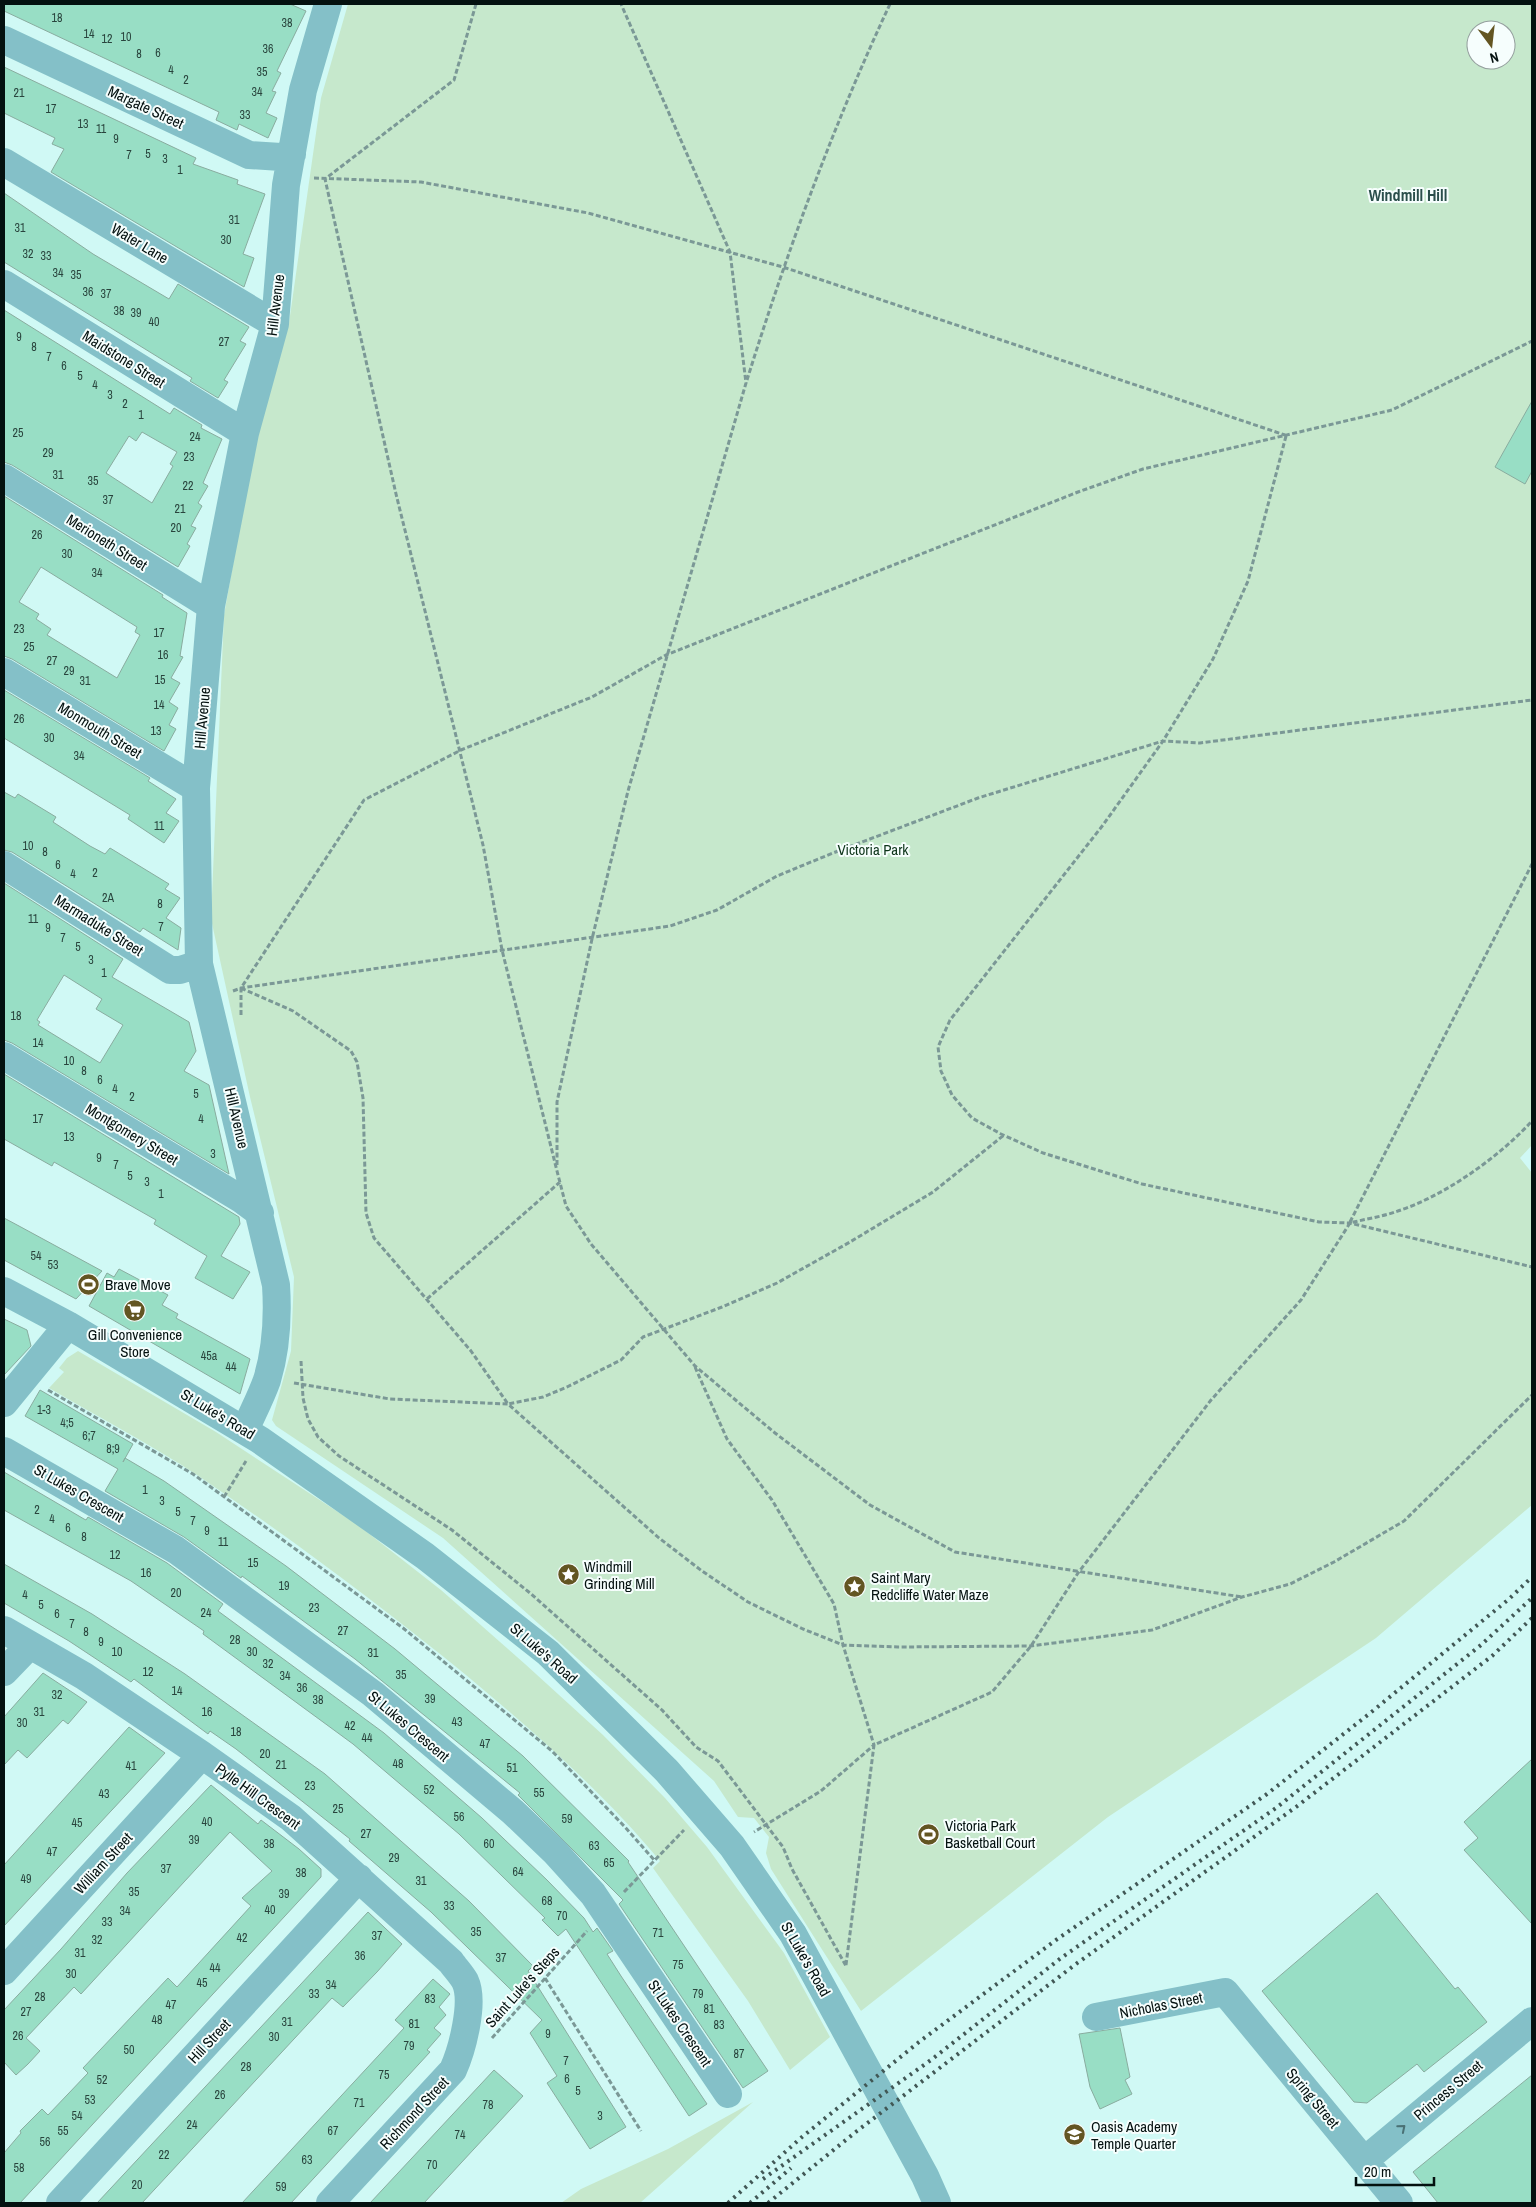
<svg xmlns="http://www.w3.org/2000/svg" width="1536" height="2207" viewBox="0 0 1536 2207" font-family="'Archivo Narrow',sans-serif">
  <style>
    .green { fill: #c6e8cc; fill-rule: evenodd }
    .building { fill: #98dec5; stroke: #89ac9f; fill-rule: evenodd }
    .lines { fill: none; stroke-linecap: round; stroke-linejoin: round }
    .path { stroke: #7b9896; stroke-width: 3; stroke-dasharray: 5 2.5; stroke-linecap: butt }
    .minor { stroke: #84c0c8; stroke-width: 28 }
    .rail { stroke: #415755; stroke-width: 4; stroke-dasharray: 2.5 5; stroke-linecap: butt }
    .oneway { stroke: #4a7175 }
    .labels { text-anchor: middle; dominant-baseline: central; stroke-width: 4; stroke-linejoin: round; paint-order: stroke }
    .number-label { font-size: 12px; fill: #29443d }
    .street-label { font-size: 15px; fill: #041110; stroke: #f6fefd }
    .park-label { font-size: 15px; fill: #0c3419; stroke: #f6fefd }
    .poi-label { font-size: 15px; fill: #041110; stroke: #f6fefd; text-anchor: start }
    .neighbourhood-label { font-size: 16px; font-weight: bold; fill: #2a4e4b; stroke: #f6fefd }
  </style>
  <rect width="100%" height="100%" fill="#d0f9f5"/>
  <path class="green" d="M348,4H1532V1145L1520,1158L1532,1173V1505L1376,1638L1108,1817L861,2011L771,1869L766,1853L769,1837L754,1818L738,1817L714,1781L443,1538L276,1426L272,1420L291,1351L294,1277L250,1097L211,919L224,615L256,435L289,323L321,98ZM1476,30H1506V60H1476Z
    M78,1351L216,1432L358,1525L441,1590L525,1664L603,1735L665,1798L707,1847L784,1953L830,2037L790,2070L748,2001L653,1868L660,1861C604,1793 533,1731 466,1675C379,1604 289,1537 197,1475C150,1444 98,1417 49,1388L64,1372L59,1368L67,1358Z
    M753,2102L640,2203H561L581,2189L668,2149Z"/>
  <path class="building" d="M4,4H290L306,11L277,71L281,73L272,91L276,92L266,113L277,118L268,138L239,124L237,130L216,120L219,112L4,11Z
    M4,67L196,158L193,164L238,180L237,184L265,194L243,254L254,258L244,287L51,172L64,149L52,144L55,138L4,113Z
    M4,193L93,254L169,299L178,284L249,327L240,341L246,344L224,380L228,382L218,398L190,381L192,378L4,262Z
    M4,310L170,414L174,408L202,425L201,428L222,439L203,483L208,486L198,503L202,506L191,526L196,528L187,544L190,546L178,567L12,465L4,462ZM142,432L177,452L170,464L173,466L152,503L106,473L129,436L136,441Z
    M1532,401V471L1525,484L1495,467Z
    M4,496L163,595L162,597L187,613L180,656L183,657L171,678L180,683L169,702L178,708L169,725L176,729L164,751L12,659L4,656ZM41,567L137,627L135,632L140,635L117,678L47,635L51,629L36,619L39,614L19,602Z
    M4,690L150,778L148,781L176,799L166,813L179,821L164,843L128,819L130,815L4,738Z
    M4,792L15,798L18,794L56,817L53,822L90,846L105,854L110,848L169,884L165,889L180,898L166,918L181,928L178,950L143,928L140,932L12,852L4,850Z
    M4,883L123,959L112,977L189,1022L196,1051L184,1071L209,1085L229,1174L12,1043L4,1040ZM64,975L102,999L96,1009L123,1025L100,1063L38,1025L40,1022L37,1020Z
    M4,1074L239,1217L240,1224L221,1256L250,1272L233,1299L195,1278L207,1256L154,1224L156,1220L54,1162L52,1166L4,1139Z
    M4,1218L19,1226L102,1271L76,1299L4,1260Z
    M119,1269L168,1295L162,1305L178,1314L176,1318L250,1359L240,1394L89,1306L107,1273L114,1277Z
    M4,1319L27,1330L31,1346L4,1375Z
    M40,1390L133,1444L123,1462L125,1458L164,1481L286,1566L395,1649L523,1756L629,1861L628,1862L768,2071L743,2088L619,1904L623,1900L518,1795L520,1793L355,1659L242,1576L241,1578L184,1537L105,1491L118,1469L25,1416Z
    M4,1472L84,1519L86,1520L88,1517L167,1563L223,1604L218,1611L384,1733L482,1818L547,1880L584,1918L593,1932L597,1928L613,1951L607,1954L621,1976L707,2104L689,2116L566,1929L558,1936L542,1920L545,1918L459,1834L353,1744L203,1634L204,1631L131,1581L4,1510Z
    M4,1564L92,1614L185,1674L325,1774L469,1901L533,1966L528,1971L626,2127L590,2149L547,2083L557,2076L530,2033L542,2020L431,1912L349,1841L350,1839L236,1749L210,1731L208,1734L134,1679L131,1682L69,1641L4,1603Z
    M43,1673L87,1702L68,1724L63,1720L27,1758L18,1750L4,1765V1717Z
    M129,1727L165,1753L4,1926V1865Z
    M1532,1759V1924L1464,1850L1478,1838L1464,1822Z
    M211,1785L258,1824L261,1820L299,1849L321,1869V1877L20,2203H4V2153L21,2133L20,2131L42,2109L48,2115L88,2073L83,2068L168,1978L177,1987L251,1906L242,1898L272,1871L230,1832L81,1994L74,1987L26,2038L40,2051L28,2064L16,2075L4,2062V2010L61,1949L127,1873Z
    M1377,1893L1455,1989L1458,1987L1487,2022L1424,2072L1417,2064L1367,2103L1354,2102L1262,1991Z
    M368,1912L402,1944L377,1972L343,2007L332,1998L142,2203H97Z
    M433,1979L450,1994L439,2007L446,2015L434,2028L441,2034L427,2050L430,2052L291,2203H242L404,2028L395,2020Z
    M1120,2028L1130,2077L1125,2080L1132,2094L1100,2109L1090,2087L1079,2034Z
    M494,2070L523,2096L424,2203H370Z
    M1532,2075V2203H1438L1413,2172Z"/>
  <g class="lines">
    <path class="path" d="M476,4L454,80L325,179L396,494L483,845L502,950L557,1171L566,1206L591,1244L695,1366L775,1433L870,1505L955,1552L1242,1597
      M314,178L421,182L588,213L783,267L1285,435
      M747,380C787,252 833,126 890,4
      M1286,436L1248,581L1213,659L1163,741L1103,825L950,1020L938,1047L941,1071L952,1095L972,1118L1001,1134L1043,1153L1142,1184L1319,1222L1350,1223L1532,1267
      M241,988L293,1011L351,1051L357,1062L363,1098L366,1213L374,1238L471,1351L508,1404L543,1397L567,1387L621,1360L643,1337L722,1307L777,1283L850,1242L933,1192L1004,1135
      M233,991L241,988L670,926L717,910L777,876L833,853L978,798L1163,741L1200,743L1532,700
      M241,1015V988L364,800L461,750L592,697L666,655L1078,492L1143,469L1392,410L1532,341
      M557,1165V1102L592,939L628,791L746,383L730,252L621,4
      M1350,1222L1532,864
      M427,1299L560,1182
      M301,1361L303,1398L308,1419L318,1437L339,1456L452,1530L530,1593L662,1710L696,1747L718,1761L783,1847L792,1869L846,1966
      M695,1367L727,1439L772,1500L834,1604L843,1645L874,1745L821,1791L754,1832
      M294,1383L390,1399L508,1404L659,1538L702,1571L748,1602L803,1629L843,1645L898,1647L1031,1646L1152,1630L1242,1597L1290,1584L1334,1562L1404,1521L1532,1395
      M48,1390L193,1474L403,1628L552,1751L625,1827L655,1861
      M224,1497L246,1461
      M624,1892L684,1830
      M846,1965L874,1745L992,1692L1031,1646L1078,1573L1211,1400L1301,1300L1350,1223C1365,1219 1381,1217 1395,1212C1443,1197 1498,1158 1532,1121
      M545,1978L641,2131
      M492,2038L587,1931"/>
    <path class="minor" d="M4,40L249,155L281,157L292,154
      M4,162L275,324
      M4,284L245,433
      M4,478L211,606
      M4,672L196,788
      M4,865L170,970H180L199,964
      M4,1056L241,1199L260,1213
      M4,1291L68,1325L260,1440L425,1556L548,1653L667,1771L732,1846L793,1934L925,2176L937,2203
      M4,1403L68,1325
      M245,1430C252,1414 261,1397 267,1380C276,1350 278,1316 276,1285L199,964L196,788L211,606L245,433L275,324L286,185L303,90L328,4
      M4,1451L176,1550L373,1694L513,1812L555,1852L593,1894L728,2094
      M4,1630L84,1676L202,1755L291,1818L451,1962C455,1968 461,1974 465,1981C475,2002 462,2050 453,2070L330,2203
      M4,1672L30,1645
      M4,1971L202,1755
      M1096,2017L1225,1992L1399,2203
      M1365,2160L1532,2021
      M60,2203L359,1878"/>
    <path class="rail" d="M763,2179L931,2060L1061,1958L1276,1808L1481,1645L1532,1598
      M728,2203L802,2137L919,2042L1056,1940L1267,1794L1369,1714L1509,1599L1532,1577
      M750,2203L791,2168
      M768,2203L857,2131L1076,1964L1296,1807L1492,1656L1532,1618"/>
  </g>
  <defs><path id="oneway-chevron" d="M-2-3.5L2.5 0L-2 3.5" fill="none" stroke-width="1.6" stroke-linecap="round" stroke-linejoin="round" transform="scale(1.25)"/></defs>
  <use class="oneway" href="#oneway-chevron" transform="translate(1402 2128) rotate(-40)"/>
  <defs>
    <symbol id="stadium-disc" viewBox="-11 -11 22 22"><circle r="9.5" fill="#635522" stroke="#f6fefd"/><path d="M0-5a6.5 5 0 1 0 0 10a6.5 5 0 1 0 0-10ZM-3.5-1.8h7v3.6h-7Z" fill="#fff"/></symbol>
    <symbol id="supermarket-disc" viewBox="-11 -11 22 22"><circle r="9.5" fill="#635522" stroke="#f6fefd"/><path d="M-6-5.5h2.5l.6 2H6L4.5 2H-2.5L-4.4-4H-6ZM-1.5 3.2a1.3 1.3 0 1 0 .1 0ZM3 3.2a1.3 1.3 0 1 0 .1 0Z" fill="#fff"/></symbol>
    <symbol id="sight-disc" viewBox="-11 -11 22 22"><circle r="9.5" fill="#635522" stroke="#f6fefd"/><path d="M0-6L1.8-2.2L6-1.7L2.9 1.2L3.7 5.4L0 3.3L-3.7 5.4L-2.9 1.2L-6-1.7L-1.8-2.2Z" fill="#fff"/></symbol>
    <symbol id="school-disc" viewBox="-11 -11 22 22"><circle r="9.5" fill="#635522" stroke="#f6fefd"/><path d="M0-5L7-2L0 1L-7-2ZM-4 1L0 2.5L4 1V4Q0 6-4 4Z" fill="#fff"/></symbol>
  </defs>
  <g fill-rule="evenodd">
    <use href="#stadium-disc" x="76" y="1272" width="25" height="25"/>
    <use href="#supermarket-disc" x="122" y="1298" width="25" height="25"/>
    <use href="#sight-disc" x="556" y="1562" width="25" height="25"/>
    <use href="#sight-disc" x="842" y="1574" width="25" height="25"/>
    <use href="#stadium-disc" x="916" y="1822" width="25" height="25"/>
    <use href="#school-disc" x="1062" y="2122" width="25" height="25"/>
  </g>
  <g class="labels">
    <g class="number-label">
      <text x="57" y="18">18</text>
      <text x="287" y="23">38</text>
      <text x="89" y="34">14</text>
      <text x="126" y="37">10</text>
      <text x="107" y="39">12</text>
      <text x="268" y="49">36</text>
      <text x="158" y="53">6</text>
      <text x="139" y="54">8</text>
      <text x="171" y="70">4</text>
      <text x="262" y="72">35</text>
      <text x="186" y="80">2</text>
      <text x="257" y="92">34</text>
      <text x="19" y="93">21</text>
      <text x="51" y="109">17</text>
      <text x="245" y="115">33</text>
      <text x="83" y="124">13</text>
      <text x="101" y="129">11</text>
      <text x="116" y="139">9</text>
      <text x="148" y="154">5</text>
      <text x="129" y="155">7</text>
      <text x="165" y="159">3</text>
      <text x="180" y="170">1</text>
      <text x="234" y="220">31</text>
      <text x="20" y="228">31</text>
      <text x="226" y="240">30</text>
      <text x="28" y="254">32</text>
      <text x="46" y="256">33</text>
      <text x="58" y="273">34</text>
      <text x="76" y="275">35</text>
      <text x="88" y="292">36</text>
      <text x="106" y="294">37</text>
      <text x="119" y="311">38</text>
      <text x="136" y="313">39</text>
      <text x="154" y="322">40</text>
      <text x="19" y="337">9</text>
      <text x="224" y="342">27</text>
      <text x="34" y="347">8</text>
      <text x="49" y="357">7</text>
      <text x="64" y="366">6</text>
      <text x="80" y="376">5</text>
      <text x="95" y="385">4</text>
      <text x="110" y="395">3</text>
      <text x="125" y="404">2</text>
      <text x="141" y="415">1</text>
      <text x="18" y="433">25</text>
      <text x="195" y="437">24</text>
      <text x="48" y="453">29</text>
      <text x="189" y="457">23</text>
      <text x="58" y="475">31</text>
      <text x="93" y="481">35</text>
      <text x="188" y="486">22</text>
      <text x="108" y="500">37</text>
      <text x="180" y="509">21</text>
      <text x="176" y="528">20</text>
      <text x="37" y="535">26</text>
      <text x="67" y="554">30</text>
      <text x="97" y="573">34</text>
      <text x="19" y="629">23</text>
      <text x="159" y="633">17</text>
      <text x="29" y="647">25</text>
      <text x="163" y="655">16</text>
      <text x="52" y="661">27</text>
      <text x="69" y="671">29</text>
      <text x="160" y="680">15</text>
      <text x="85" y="681">31</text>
      <text x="159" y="705">14</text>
      <text x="19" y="719">26</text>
      <text x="156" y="731">13</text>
      <text x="49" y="738">30</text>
      <text x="79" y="756">34</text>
      <text x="159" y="826">11</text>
      <text x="28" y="846">10</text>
      <text x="45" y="852">8</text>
      <text x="58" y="865">6</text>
      <text x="95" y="873">2</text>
      <text x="73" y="874">4</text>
      <text x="108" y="898">2A</text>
      <text x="160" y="904">8</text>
      <text x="33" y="919">11</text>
      <text x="161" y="927">7</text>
      <text x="48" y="928">9</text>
      <text x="63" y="938">7</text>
      <text x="78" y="947">5</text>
      <text x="91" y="960">3</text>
      <text x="104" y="973">1</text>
      <text x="16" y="1016">18</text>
      <text x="38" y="1043">14</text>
      <text x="69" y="1061">10</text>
      <text x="84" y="1071">8</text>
      <text x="100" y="1080">6</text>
      <text x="115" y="1089">4</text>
      <text x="196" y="1094">5</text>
      <text x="132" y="1097">2</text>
      <text x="38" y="1119">17</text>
      <text x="201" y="1119">4</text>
      <text x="69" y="1137">13</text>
      <text x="213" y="1154">3</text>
      <text x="99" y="1158">9</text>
      <text x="116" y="1165">7</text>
      <text x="130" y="1176">5</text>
      <text x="147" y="1182">3</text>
      <text x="161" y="1194">1</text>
      <text x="36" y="1256">54</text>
      <text x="53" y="1265">53</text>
      <text x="209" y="1356">45a</text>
      <text x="231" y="1367">44</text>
      <text x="44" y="1410">1-3</text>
      <text x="67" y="1423">4;5</text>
      <text x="89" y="1436">6;7</text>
      <text x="113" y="1449">8;9</text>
      <text x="145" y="1490">1</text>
      <text x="162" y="1501">3</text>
      <text x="37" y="1510">2</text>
      <text x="178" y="1512">5</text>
      <text x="52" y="1519">4</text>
      <text x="193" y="1521">7</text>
      <text x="68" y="1528">6</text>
      <text x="207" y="1531">9</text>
      <text x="84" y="1537">8</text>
      <text x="223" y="1542">11</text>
      <text x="115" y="1555">12</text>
      <text x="253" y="1563">15</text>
      <text x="146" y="1573">16</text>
      <text x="284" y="1586">19</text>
      <text x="176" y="1593">20</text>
      <text x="25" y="1595">4</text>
      <text x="41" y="1605">5</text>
      <text x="314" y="1608">23</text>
      <text x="206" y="1613">24</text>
      <text x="57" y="1614">6</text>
      <text x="72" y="1624">7</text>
      <text x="343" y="1631">27</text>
      <text x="86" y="1632">8</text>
      <text x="235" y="1640">28</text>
      <text x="101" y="1642">9</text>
      <text x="117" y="1652">10</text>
      <text x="252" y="1652">30</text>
      <text x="373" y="1653">31</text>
      <text x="268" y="1664">32</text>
      <text x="148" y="1672">12</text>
      <text x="401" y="1675">35</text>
      <text x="285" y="1676">34</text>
      <text x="302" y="1688">36</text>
      <text x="177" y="1691">14</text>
      <text x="57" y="1695">32</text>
      <text x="430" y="1699">39</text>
      <text x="318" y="1700">38</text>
      <text x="39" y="1712">31</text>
      <text x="207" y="1712">16</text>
      <text x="457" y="1722">43</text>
      <text x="22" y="1723">30</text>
      <text x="350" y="1726">42</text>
      <text x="236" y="1732">18</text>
      <text x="367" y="1738">44</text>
      <text x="485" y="1744">47</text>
      <text x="265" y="1754">20</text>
      <text x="398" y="1764">48</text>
      <text x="281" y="1765">21</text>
      <text x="131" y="1766">41</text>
      <text x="512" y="1768">51</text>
      <text x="310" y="1786">23</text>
      <text x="429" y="1790">52</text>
      <text x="539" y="1793">55</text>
      <text x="104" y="1794">43</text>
      <text x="338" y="1809">25</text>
      <text x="459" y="1817">56</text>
      <text x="567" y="1819">59</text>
      <text x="207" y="1822">40</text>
      <text x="77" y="1823">45</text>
      <text x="366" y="1834">27</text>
      <text x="194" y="1840">39</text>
      <text x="269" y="1844">38</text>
      <text x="489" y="1844">60</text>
      <text x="594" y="1846">63</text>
      <text x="52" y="1852">47</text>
      <text x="394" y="1858">29</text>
      <text x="609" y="1863">65</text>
      <text x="166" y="1869">37</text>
      <text x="518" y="1872">64</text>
      <text x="301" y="1873">38</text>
      <text x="26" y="1879">49</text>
      <text x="421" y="1881">31</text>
      <text x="134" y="1892">35</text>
      <text x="284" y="1894">39</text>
      <text x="547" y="1901">68</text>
      <text x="449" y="1906">33</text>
      <text x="270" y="1910">40</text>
      <text x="125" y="1911">34</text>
      <text x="562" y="1916">70</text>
      <text x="107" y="1922">33</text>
      <text x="476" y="1932">35</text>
      <text x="658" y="1933">71</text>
      <text x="377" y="1936">37</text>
      <text x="242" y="1938">42</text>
      <text x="97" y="1940">32</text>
      <text x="80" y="1953">31</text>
      <text x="360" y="1956">36</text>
      <text x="501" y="1958">37</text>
      <text x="678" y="1965">75</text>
      <text x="215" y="1968">44</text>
      <text x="71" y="1974">30</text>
      <text x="202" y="1983">45</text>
      <text x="331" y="1985">34</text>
      <text x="314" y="1994">33</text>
      <text x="698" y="1994">79</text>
      <text x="40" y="1997">28</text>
      <text x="430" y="1999">83</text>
      <text x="171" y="2005">47</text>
      <text x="709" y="2009">81</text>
      <text x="26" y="2012">27</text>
      <text x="157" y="2020">48</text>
      <text x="287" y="2022">31</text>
      <text x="414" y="2024">81</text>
      <text x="719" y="2025">83</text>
      <text x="548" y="2034">9</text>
      <text x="18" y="2036">26</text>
      <text x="274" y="2037">30</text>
      <text x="409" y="2046">79</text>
      <text x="129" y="2050">50</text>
      <text x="739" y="2054">87</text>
      <text x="566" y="2061">7</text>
      <text x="246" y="2067">28</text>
      <text x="384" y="2075">75</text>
      <text x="567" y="2079">6</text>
      <text x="102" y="2080">52</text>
      <text x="578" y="2091">5</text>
      <text x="220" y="2095">26</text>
      <text x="90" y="2100">53</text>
      <text x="359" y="2103">71</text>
      <text x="488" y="2105">78</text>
      <text x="77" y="2116">54</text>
      <text x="600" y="2116">3</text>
      <text x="192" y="2125">24</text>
      <text x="63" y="2131">55</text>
      <text x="333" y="2131">67</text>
      <text x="460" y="2135">74</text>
      <text x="45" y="2142">56</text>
      <text x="164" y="2155">22</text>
      <text x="307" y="2160">63</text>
      <text x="432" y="2165">70</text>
      <text x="19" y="2168">58</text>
      <text x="137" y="2185">20</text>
      <text x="281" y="2187">59</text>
    </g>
    <g class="street-label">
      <text transform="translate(146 107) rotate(25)">Margate Street</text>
      <text transform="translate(140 243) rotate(31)">Water Lane</text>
      <text transform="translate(275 305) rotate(-83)">Hill Avenue</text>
      <text transform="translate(124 359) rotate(32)">Maidstone Street</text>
      <text transform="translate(107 542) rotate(32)">Merioneth Street</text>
      <text transform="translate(202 718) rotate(-85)">Hill Avenue</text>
      <text transform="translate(100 730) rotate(31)">Monmouth Street</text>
      <text transform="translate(99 925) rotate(32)">Marmaduke Street</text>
      <text transform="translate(237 1118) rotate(77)">Hill Avenue</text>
      <text transform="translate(132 1134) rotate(31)">Montgomery Street</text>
      <text transform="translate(218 1414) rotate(31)">St Luke's Road</text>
      <text transform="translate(79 1493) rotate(30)">St Lukes Crescent</text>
      <text transform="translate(544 1653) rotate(41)">St Luke's Road</text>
      <text transform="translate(409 1726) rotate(40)">St Lukes Crescent</text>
      <text transform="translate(258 1796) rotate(36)">Pylle Hill Crescent</text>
      <text transform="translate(103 1863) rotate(-47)">William Street</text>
      <text transform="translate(806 1959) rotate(60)">St Luke's Road</text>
      <text transform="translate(522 1987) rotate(-48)">Saint Luke's Steps</text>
      <text transform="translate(1161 2005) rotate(-11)">Nicholas Street</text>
      <text transform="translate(680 2023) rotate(56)">St Lukes Crescent</text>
      <text transform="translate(209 2041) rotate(-47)">Hill Street</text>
      <text transform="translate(1448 2090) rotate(-40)">Princess Street</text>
      <text transform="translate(1313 2098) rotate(50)">Spring Street</text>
      <text transform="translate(414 2113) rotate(-47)">Richmond Street</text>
    </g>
    <g class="park-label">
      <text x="873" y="849">Victoria Park</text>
    </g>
    <g class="poi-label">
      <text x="105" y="1284">Brave Move</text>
      <text x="135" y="1334" text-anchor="middle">Gill Convenience<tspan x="135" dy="17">Store</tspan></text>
      <text x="584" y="1566">Windmill<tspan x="584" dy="17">Grinding Mill</tspan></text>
      <text x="871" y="1577">Saint Mary<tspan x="871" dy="17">Redcliffe Water Maze</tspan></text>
      <text x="945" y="1825">Victoria Park<tspan x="945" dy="17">Basketball Court</tspan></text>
      <text x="1091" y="2126">Oasis Academy<tspan x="1091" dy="17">Temple Quarter</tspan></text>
    </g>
    <g class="neighbourhood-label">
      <text x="1408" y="195">Windmill Hill</text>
    </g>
  </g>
  <rect width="1536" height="2207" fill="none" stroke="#041110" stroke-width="10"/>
  <g transform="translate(1491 45) rotate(165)"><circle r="24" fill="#f6fefd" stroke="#959f9e"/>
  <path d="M0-4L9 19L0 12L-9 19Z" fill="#635522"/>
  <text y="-8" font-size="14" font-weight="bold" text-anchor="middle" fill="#041110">N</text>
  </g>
  <path d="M1356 2177v8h78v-8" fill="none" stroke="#041110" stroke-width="2.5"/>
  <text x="1364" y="2177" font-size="15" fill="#041110" stroke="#f6fefd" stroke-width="4" paint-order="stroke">20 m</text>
</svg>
